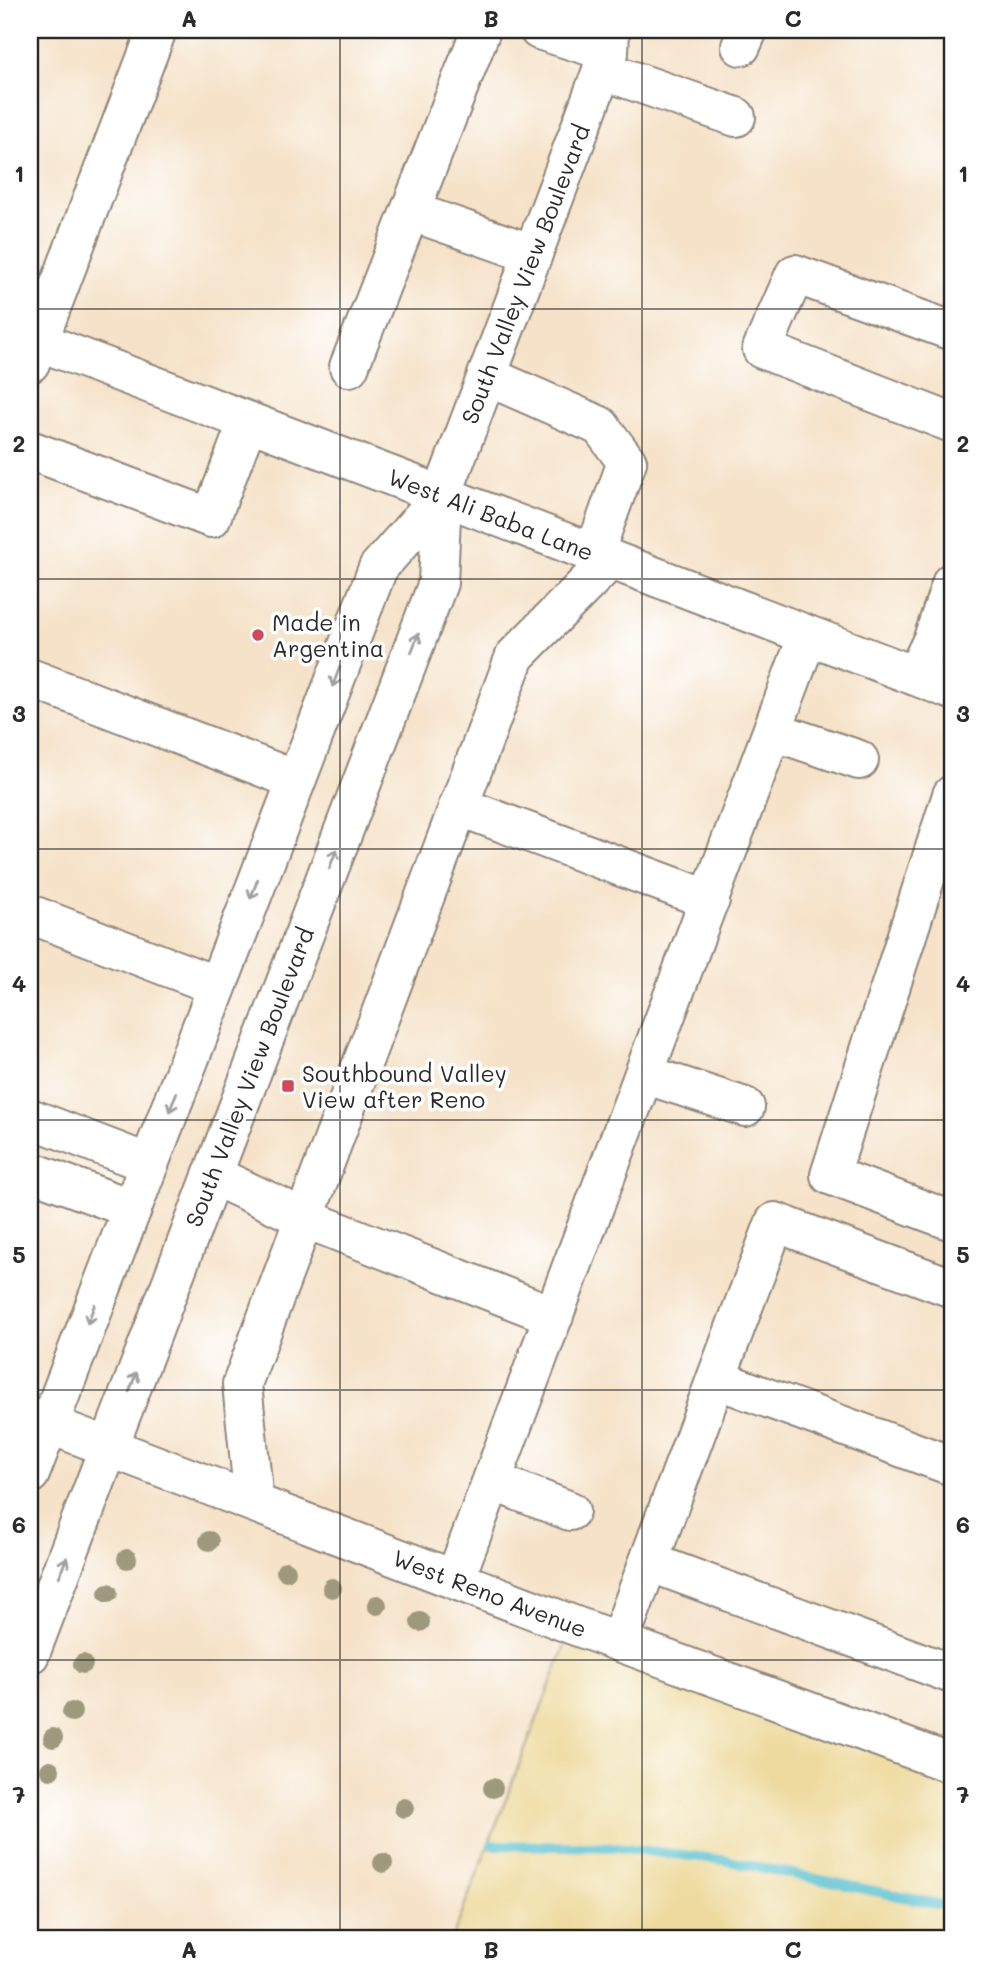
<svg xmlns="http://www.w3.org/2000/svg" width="982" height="1969" viewBox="0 0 982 1969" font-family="Mali,sans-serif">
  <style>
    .sand { fill: #eeda9e; stroke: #8c8264; stroke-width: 2 }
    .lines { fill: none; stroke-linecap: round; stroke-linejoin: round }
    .stream { stroke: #51becc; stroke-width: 10 }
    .minor-casing { stroke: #90867a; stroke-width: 42 }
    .major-casing { stroke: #90867a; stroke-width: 42 }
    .minor { stroke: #fff; stroke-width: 38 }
    .major { stroke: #fff; stroke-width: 38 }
    .tree { fill: #9e987d }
    .oneway { stroke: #a0a0a0 }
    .grid { fill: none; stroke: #2b2b2b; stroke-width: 2; stroke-opacity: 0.55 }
    .poi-dot { fill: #d1495b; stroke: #fff; stroke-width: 2.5 }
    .labels { text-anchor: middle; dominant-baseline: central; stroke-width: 7; stroke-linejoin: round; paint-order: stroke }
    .street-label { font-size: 23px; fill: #2b2b2b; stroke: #fff }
    .poi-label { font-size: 23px; fill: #2b2b2b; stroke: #fff; text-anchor: start }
    .neatline { fill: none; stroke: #2b2b2b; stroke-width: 2.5 }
    .grid-label { font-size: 23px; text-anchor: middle; font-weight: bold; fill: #2b2b2b }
  </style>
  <rect width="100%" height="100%" fill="#fff"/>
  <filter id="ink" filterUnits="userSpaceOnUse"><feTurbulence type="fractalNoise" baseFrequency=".0143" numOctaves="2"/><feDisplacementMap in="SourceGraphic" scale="14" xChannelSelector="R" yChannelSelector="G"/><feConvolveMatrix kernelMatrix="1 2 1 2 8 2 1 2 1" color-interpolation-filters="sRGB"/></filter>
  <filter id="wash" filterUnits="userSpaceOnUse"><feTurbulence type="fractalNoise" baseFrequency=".00686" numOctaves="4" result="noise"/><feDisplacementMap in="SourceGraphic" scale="28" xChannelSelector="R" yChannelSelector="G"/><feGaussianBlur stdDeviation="1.57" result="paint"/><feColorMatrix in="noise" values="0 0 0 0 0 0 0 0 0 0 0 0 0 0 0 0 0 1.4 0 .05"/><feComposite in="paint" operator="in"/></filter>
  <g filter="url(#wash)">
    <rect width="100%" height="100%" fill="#f5e2c8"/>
    <path class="sand" d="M573,1625L952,1764V1939H452Z"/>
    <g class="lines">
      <path class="stream" d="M492,1845L616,1847L724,1860L952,1907"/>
    </g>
  </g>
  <g filter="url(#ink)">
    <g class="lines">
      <defs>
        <path id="minor" d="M539,30L609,52
          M741,46L748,30
          M602,70L736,117
          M410,211L533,254
          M952,331L795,274L762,349L952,423
          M30,338L952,690
          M30,363L157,30
          M349,367L481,30
          M487,376L600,426L627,462L594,554
          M30,450L211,518L248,421
          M915,676L933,639L952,582
          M30,678L296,780
          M773,731L859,760
          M952,795L830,1175L952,1221
          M458,806L710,900
          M30,914L217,986
          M644,1074L745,1107
          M30,1118L149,1164
          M30,1171L132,1209
          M212,1175L304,1218L554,1316
          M716,1379L775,1222L952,1288
          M30,1417L573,1625L952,1764
          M492,1481L570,1511
          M254,1502L242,1384L515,656L610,560
          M649,1562L952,1674
          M455,1579L808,635
          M619,1642L716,1379L952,1466"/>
        <path id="major" d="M30,1474L378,568L442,495
          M30,1654L438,583L442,495L609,52L610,30"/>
      </defs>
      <use href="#minor" class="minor-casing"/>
      <use href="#major" class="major-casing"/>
      <use href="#minor" class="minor"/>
      <use href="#major" class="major"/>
    </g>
    <g class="tree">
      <circle cx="209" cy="1541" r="10"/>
      <circle cx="127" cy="1559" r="10"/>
      <circle cx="286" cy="1571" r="10"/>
      <circle cx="332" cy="1588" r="10"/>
      <circle cx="108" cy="1593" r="10"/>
      <circle cx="377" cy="1605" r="10"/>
      <circle cx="420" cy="1622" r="10"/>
      <circle cx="83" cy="1664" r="10"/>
      <circle cx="72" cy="1712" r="10"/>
      <circle cx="53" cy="1738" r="10"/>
      <circle cx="50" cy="1770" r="10"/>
      <circle cx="493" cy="1788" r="10"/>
      <circle cx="404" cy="1808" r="10"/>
      <circle cx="383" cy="1863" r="10"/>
    </g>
    <defs><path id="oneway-shaft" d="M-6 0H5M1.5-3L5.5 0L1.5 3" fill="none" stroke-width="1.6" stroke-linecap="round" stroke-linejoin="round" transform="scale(1.75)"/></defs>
    <g class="oneway">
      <use href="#oneway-shaft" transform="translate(415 643) rotate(-69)"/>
      <use href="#oneway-shaft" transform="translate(336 677) rotate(111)"/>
      <use href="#oneway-shaft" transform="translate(333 859) rotate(-69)"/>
      <use href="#oneway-shaft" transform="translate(254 889) rotate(111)"/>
      <use href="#oneway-shaft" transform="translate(173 1102) rotate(111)"/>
      <use href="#oneway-shaft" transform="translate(91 1314) rotate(111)"/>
      <use href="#oneway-shaft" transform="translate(133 1382) rotate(-69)"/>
      <use href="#oneway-shaft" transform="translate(63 1567) rotate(-69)"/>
    </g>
  </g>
  <path class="grid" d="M340,30V1939M642,30V1939M30,309H952M30,579H952M30,849H952M30,1120H952M30,1390H952M30,1660H952"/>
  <g class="poi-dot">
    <circle cx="258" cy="635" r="7"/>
    <rect x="281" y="1079" width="14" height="14" rx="3.5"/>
  </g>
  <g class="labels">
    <g class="street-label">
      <text transform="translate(525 274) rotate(-69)">South Valley View Boulevard</text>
      <text transform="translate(491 514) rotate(21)">West Ali Baba Lane</text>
      <text transform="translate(249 1077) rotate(-69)">South Valley View Boulevard</text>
      <text transform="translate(490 1593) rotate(21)">West Reno Avenue</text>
    </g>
    <g class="poi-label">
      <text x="272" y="622">Made in<tspan x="272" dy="26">Argentina</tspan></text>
      <text x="302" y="1073">Southbound Valley<tspan x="302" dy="26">View after Reno</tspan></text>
    </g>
  </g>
  <rect width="982" height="1969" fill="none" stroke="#fff" stroke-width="77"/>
  <rect x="38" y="38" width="906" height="1892" class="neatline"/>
  <g class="grid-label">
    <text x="189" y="27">A</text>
    <text x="491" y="27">B</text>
    <text x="793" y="27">C</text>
    <text x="19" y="182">1</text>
    <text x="963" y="182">1</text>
    <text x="19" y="452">2</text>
    <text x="963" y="452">2</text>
    <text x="19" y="722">3</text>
    <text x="963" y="722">3</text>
    <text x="19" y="992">4</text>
    <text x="963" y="992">4</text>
    <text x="19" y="1263">5</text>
    <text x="963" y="1263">5</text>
    <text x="19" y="1533">6</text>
    <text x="963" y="1533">6</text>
    <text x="19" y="1803">7</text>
    <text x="963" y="1803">7</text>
    <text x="189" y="1958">A</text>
    <text x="491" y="1958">B</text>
    <text x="793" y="1958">C</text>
  </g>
</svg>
